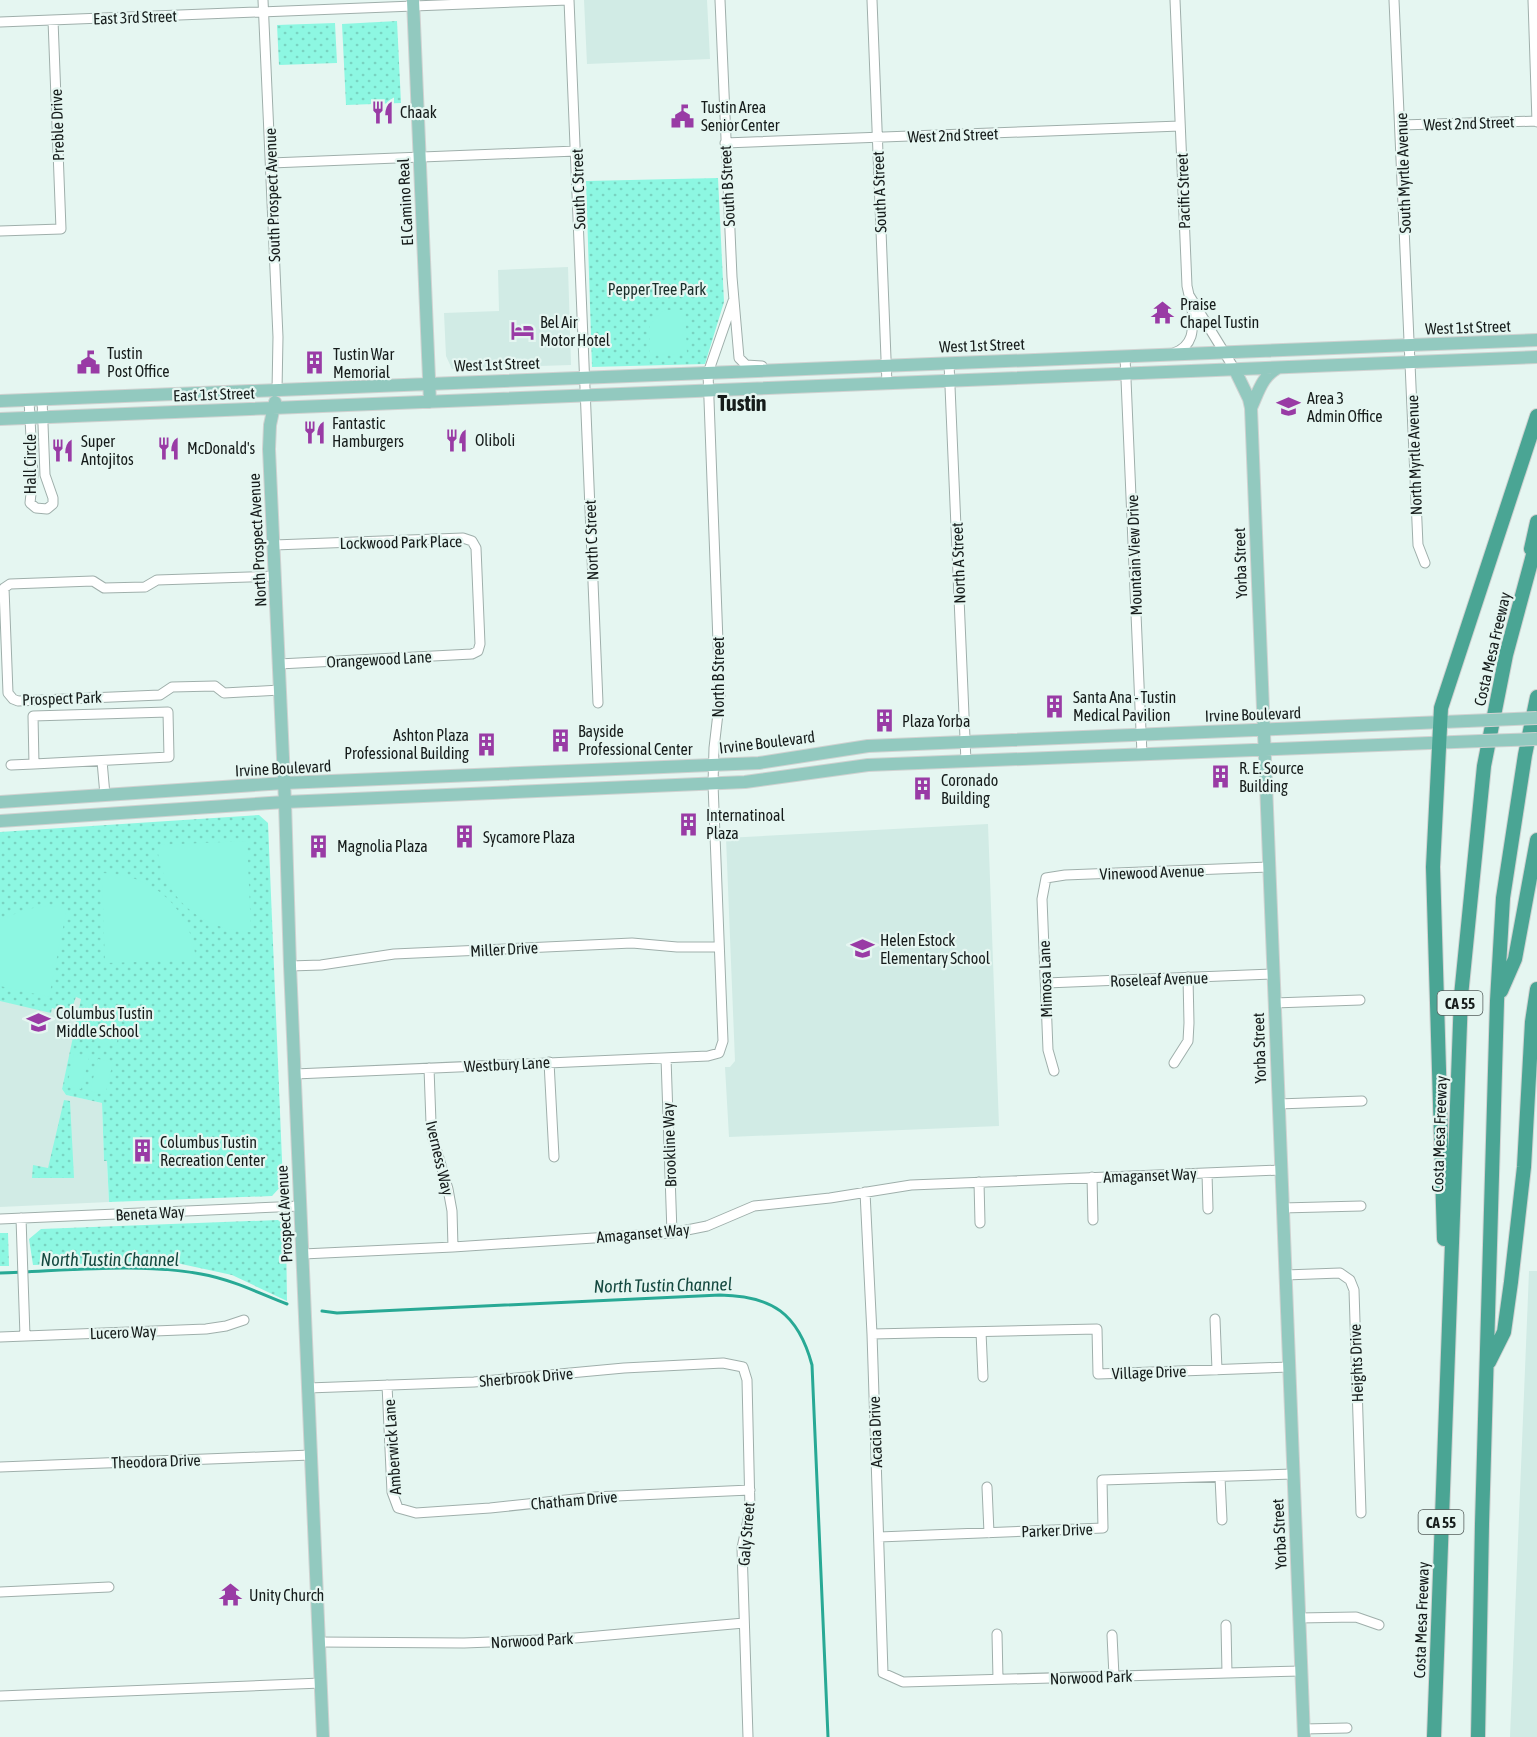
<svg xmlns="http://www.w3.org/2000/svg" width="1537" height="1737" viewBox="0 0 1537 1737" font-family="'Asap Condensed',sans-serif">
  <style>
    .built { fill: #d1ebe5 }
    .grass { fill: url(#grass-dots) }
    .garden { fill: #8df7e2 }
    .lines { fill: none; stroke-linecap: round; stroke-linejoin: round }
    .stream { stroke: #28a995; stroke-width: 3 }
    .minor-casing { stroke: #9fafab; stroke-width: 11 }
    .major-casing { stroke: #d0d2d1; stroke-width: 14 }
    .highway-casing { stroke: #d0d2d1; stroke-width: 16 }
    .minor { stroke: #fff; stroke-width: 9 }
    .major { stroke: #92c9bf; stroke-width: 12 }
    .highway { stroke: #4aa594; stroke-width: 14 }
    .major-bridge-casing { stroke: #d0d2d1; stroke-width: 14; stroke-linecap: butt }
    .major-bridge { stroke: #92c9bf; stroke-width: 12 }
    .labels { text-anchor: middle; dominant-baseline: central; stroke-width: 4.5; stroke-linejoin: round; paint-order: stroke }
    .shield { fill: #e5f6f1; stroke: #545d5b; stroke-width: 1.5 }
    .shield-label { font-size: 15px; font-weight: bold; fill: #161c1b }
    .street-label { font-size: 16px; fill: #161c1b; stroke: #e5f6f1 }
    .poi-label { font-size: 16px; fill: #161c1b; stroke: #e5f6f1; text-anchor: start }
    .park-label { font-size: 16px; fill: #192e2a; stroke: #e5f6f1 }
    .water-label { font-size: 18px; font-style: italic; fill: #14483f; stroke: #e5f6f1 }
    .district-label { font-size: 22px; font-weight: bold; fill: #161c1b; stroke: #e5f6f1 }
  </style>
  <defs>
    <pattern id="grass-dots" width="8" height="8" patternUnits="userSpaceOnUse" patternTransform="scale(1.5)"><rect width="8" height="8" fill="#8df7e2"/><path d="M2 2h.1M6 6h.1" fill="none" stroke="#79d3c1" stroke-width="1.8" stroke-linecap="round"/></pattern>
  </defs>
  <rect width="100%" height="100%" fill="#e5f6f1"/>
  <path class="built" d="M584,0H707L710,59L587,64Z
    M568,267L571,365L452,369L446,356L444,313L499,311L498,270Z
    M988,824L999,1126L729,1137L725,1067H730L735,1061L726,838Z
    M0,832L82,999L62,1089L66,1095L102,1103L104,1161H107L109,1202L0,1207Z
    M1529,1271H1537V1737H1510Z"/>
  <path class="grass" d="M397,21L401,103L346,105L342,24Z
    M335,23L337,63L279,65L277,25Z
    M718,178L724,302L705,364L592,367L586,181Z
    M259,815L268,823L283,1184L272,1196L109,1202L107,1161H104L102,1103L66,1095L62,1089L81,999L76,997L70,1013L52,1008L51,1013L0,1001V832Z
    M64,1100L70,1101L74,1178H32L33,1165L48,1168Z
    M278,1220L286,1227L287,1301L232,1275L172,1262L33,1265L29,1239L41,1229Z
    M0,1233H8L9,1266H0Z"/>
  <path class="garden" d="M666,310H685L687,354L650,355V325L661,312Z
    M247,841L251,932C200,930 161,896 157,845Z
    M102,873C153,874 191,908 196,960L105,963Z
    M47,906L67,908L49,997L0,986V920L27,909Z
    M85,1005L100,1008L92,1041L77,1037Z
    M109,1011L123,1014L116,1046L101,1043Z
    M74,1054L89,1057L81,1089L67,1086Z
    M98,1059L113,1062L105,1095L90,1091Z"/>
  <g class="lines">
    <path class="stream" d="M0,1273C63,1271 139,1262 201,1274C230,1279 259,1293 287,1304
      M322,1311L337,1313L720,1295C772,1296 798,1313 812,1365L828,1737"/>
    <defs>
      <path id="minor" d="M263,0L278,337L277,390
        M569,0L598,703
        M720,0L732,277L739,358L746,365L762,366
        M872,0L887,384
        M1175,0L1187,286L1189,295L1235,370
        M1394,0L1418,545L1425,563
        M1533,0L1537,122
        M0,22L568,0
        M1401,125L1537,121
        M725,143L1180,126
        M271,163L576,151
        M0,231L61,229L53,20
        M1174,353C1198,344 1192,323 1192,301
        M1125,356L1142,754
        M949,363L966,762
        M29,400L33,475L30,503L36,508L47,509L53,504V498L45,475L42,399
        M274,545L463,538L472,541L476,548L480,644L478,651L472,654L279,664
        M275,576L157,580L145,587L104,588L93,581L10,584L4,588L8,693L13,699L18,701L160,695L172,687L215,686L224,693L280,690
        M168,712L169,757L34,764L33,716Z
        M102,761L105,795
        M11,765L34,764
        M290,966L321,965L394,954L632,943L677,947H719
        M1046,983L1273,974
        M1274,1003L1360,1000
        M666,1058L672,1233
        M549,1062L554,1157
        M1174,1063L1188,1041L1189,1023L1188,977
        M429,1068L431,1123L433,1138L448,1189L452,1211L453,1247
        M1054,1071L1048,1050L1042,899L1046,878L1065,875L1269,867
        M295,1074L708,1056L719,1053L723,1041L713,784L714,748L720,696L708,373L733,301
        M1278,1104L1362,1101
        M1207,1173L1208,1209
        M1092,1177L1093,1220
        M979,1182L980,1223
        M865,1192L872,1334L883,1673L903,1682L1301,1671
        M1282,1208L1361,1206
        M21,1218L25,1336
        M0,1219L300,1206
        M303,1254L453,1247L672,1233L707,1226L754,1206L830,1198L911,1185L1281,1170
        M1285,1275L1340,1273L1350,1280L1354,1290L1361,1513
        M1215,1319L1217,1370
        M981,1332L983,1377
        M872,1334L1097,1329L1098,1374L1289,1367
        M0,1337L206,1329L226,1326L244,1320
        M387,1385L392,1492L398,1508L416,1513L490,1508L594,1497L750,1490
        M308,1388L474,1382L624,1368L723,1363L743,1367L747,1380L750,1510L742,1548L748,1737
        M0,1467L311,1455
        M1220,1477L1222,1520
        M987,1487L989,1533
        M879,1537L1103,1528L1102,1480L1293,1474
        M0,1592L109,1587
        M1299,1618L1356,1617L1379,1625
        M1226,1625L1227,1673
        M997,1634L998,1679
        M1112,1635L1114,1676
        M319,1642L464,1643L564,1639L744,1623
        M0,1696L321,1683
        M1304,1729L1347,1728"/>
      <path id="major" d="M413,0L430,402
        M1235,370L1249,399L1251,408L1304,1737
        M0,401L1537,340
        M275,402L270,425L269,449L285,802L290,966L323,1737
        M1251,408C1258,393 1262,376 1278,368
        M0,419L1537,357
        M0,802L284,783L759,763L868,746L1467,721
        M0,821L285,802L745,782L868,765L1480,741"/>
      <path id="highway" d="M1531,549L1537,522
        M1501,991L1515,959L1537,840
        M1444,1239L1433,867L1441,708L1537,416
        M1489,1362L1504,1332L1511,1282L1524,1167L1532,1022L1537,989
        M1434,1737L1461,996L1484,766L1506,655L1537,540
        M1478,1737L1482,1524L1497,1001L1503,898L1525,755L1537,697"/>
    </defs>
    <use href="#minor" class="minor-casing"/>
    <use href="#major" class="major-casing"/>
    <use href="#highway" class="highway-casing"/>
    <use href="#minor" class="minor"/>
    <use href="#major" class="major"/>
    <use href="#highway" class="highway"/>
    <defs>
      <path id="major-bridge" d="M1467,721L1537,718
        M1480,741L1537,739"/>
    </defs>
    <use href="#major-bridge" class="major-bridge-casing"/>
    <use href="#major-bridge" class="major-bridge"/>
  </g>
  <defs>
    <symbol id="restaurant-bare" viewBox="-9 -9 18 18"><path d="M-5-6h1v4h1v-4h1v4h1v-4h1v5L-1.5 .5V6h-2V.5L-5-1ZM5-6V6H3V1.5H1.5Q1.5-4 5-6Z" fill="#993ba5" stroke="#e5f6f1" stroke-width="2.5" paint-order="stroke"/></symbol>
    <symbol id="civic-bare" viewBox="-9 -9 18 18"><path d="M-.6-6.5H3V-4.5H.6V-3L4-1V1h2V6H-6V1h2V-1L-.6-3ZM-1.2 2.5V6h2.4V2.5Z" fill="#993ba5" stroke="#e5f6f1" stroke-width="2.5" paint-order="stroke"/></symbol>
    <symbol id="temple-bare" viewBox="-9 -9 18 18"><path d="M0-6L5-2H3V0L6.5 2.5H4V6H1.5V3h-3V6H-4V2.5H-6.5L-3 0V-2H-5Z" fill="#993ba5" stroke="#e5f6f1" stroke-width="2.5" paint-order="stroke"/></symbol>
    <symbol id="hotel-bare" viewBox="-9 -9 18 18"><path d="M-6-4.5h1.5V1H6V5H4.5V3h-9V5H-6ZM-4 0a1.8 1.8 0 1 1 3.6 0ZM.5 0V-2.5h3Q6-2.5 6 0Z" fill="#993ba5" stroke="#e5f6f1" stroke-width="2.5" paint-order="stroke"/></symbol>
    <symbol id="building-bare" viewBox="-9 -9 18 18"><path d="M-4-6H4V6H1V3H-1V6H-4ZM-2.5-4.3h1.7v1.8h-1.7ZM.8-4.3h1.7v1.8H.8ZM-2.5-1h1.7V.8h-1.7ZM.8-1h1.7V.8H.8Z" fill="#993ba5" stroke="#e5f6f1" stroke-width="2.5" paint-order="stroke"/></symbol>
    <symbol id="school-bare" viewBox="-9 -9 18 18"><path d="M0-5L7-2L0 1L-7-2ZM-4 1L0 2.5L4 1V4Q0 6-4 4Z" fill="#993ba5" stroke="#e5f6f1" stroke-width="2.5" paint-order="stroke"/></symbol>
  </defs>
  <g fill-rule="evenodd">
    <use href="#restaurant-bare" x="366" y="96" width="33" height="33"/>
    <use href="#civic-bare" x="666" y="100" width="33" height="33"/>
    <use href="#temple-bare" x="1146" y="296" width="33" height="33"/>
    <use href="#hotel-bare" x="506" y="314" width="33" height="33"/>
    <use href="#civic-bare" x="72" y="346" width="33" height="33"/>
    <use href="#building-bare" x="298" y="346" width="33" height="33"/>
    <use href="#school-bare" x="1272" y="390" width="33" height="33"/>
    <use href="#restaurant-bare" x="298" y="416" width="33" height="33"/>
    <use href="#restaurant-bare" x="440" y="424" width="33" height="33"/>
    <use href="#restaurant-bare" x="152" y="432" width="33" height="33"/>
    <use href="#restaurant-bare" x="46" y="434" width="33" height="33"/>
    <use href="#building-bare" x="1038" y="690" width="33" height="33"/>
    <use href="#building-bare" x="868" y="704" width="33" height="33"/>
    <use href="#building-bare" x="544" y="724" width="33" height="33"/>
    <use href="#building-bare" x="470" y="728" width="33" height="33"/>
    <use href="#building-bare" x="1204" y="760" width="33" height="33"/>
    <use href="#building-bare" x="906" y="772" width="33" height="33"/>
    <use href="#building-bare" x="672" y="808" width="33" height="33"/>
    <use href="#building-bare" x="448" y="820" width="33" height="33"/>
    <use href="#building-bare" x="302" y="830" width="33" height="33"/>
    <use href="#school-bare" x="846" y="932" width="33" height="33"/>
    <use href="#school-bare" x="22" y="1006" width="33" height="33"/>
    <use href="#building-bare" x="126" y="1134" width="33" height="33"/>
    <use href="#temple-bare" x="214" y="1578" width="33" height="33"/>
  </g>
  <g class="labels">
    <g class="shield">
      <rect x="1437.5" y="991" width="45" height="24" rx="4.5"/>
      <rect x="1418.5" y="1510" width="45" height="24" rx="4.5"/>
    </g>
    <g class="shield-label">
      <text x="1460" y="1003">CA 55</text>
      <text x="1441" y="1522">CA 55</text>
    </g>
    <g class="street-label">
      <text transform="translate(135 17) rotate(-2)">East 3rd Street</text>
      <text transform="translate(1469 123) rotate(-2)">West 2nd Street</text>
      <text transform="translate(57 125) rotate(-92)">Preble Drive</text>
      <text transform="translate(953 135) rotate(-2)">West 2nd Street</text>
      <text transform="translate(1403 173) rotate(-92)">South Myrtle Avenue</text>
      <text transform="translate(727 186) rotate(-93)">South B Street</text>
      <text transform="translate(578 189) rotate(-92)">South C Street</text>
      <text transform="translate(1183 191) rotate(-92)">Pacific Street</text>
      <text transform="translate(879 192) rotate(-92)">South A Street</text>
      <text transform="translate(272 195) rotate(-92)">South Prospect Avenue</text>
      <text transform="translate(405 202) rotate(-93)">El Camino Real</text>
      <text transform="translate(1468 327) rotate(-2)">West 1st Street</text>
      <text transform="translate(982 345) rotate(-2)">West 1st Street</text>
      <text transform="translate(497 364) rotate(-2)">West 1st Street</text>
      <text transform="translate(214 394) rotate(-2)">East 1st Street</text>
      <text transform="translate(1414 455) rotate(-92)">North Myrtle Avenue</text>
      <text transform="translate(30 464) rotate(-90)">Hall Circle</text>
      <text transform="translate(257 540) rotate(-93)">North Prospect Avenue</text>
      <text transform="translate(591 540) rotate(-92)">North C Street</text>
      <text transform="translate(401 542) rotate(-1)">Lockwood Park Place</text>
      <text transform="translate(1134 555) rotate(-92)">Mountain View Drive</text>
      <text transform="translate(958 563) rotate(-92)">North A Street</text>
      <text transform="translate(1240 563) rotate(-92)">Yorba Street</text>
      <text transform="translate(1492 649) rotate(-77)">Costa Mesa Freeway</text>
      <text transform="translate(379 659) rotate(-3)">Orangewood Lane</text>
      <text transform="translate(718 677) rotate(-90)">North B Street</text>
      <text transform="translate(62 698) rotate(-2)">Prospect Park</text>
      <text transform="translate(1253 714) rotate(-2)">Irvine Boulevard</text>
      <text transform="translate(767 742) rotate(-7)">Irvine Boulevard</text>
      <text transform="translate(283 768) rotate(-3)">Irvine Boulevard</text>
      <text transform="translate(1152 872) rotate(-2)">Vinewood Avenue</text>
      <text transform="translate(504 949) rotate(-3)">Miller Drive</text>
      <text transform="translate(1045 979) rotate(-92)">Mimosa Lane</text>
      <text transform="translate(1159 979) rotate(-2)">Roseleaf Avenue</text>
      <text transform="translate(1259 1048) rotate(-92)">Yorba Street</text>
      <text transform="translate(507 1064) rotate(-3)">Westbury Lane</text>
      <text transform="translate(1439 1134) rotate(-88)">Costa Mesa Freeway</text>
      <text transform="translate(669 1145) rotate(-92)">Brookline Way</text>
      <text transform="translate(440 1158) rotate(77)">Iverness Way</text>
      <text transform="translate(1150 1175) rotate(-2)">Amaganset Way</text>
      <text transform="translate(150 1213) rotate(-3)">Beneta Way</text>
      <text transform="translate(284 1214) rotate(-93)">Prospect Avenue</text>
      <text transform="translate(643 1233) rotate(-5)">Amaganset Way</text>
      <text transform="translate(123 1332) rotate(-2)">Lucero Way</text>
      <text transform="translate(1356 1363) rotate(-92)">Heights Drive</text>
      <text transform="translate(1149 1372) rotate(-2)">Village Drive</text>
      <text transform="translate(526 1377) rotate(-5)">Sherbrook Drive</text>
      <text transform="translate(875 1432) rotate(-92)">Acacia Drive</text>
      <text transform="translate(392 1447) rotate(-94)">Amberwick Lane</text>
      <text transform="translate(156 1461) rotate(-2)">Theodora Drive</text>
      <text transform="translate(574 1500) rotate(-5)">Chatham Drive</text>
      <text transform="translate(1057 1530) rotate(-2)">Parker Drive</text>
      <text transform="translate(746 1534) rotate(-85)">Galy Street</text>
      <text transform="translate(1279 1534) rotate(-93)">Yorba Street</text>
      <text transform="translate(1421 1620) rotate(-88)">Costa Mesa Freeway</text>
      <text transform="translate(532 1640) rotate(-3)">Norwood Park</text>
      <text transform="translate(1091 1677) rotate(-2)">Norwood Park</text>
    </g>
    <g class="poi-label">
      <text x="701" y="107">Tustin Area<tspan x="701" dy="18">Senior Center</tspan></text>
      <text x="400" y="112">Chaak</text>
      <text x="1180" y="304">Praise<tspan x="1180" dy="18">Chapel Tustin</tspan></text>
      <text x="540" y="322">Bel Air<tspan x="540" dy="18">Motor Hotel</tspan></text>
      <text x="107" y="353">Tustin<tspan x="107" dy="18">Post Office</tspan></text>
      <text x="333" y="354">Tustin War<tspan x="333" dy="18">Memorial</tspan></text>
      <text x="1307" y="398">Area 3<tspan x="1307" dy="18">Admin Office</tspan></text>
      <text x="332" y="423">Fantastic<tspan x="332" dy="18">Hamburgers</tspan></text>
      <text x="475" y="440">Oliboli</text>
      <text x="81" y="441">Super<tspan x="81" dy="18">Antojitos</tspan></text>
      <text x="187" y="448">McDonald's</text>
      <text x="1073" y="697">Santa Ana - Tustin<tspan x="1073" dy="18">Medical Pavilion</tspan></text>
      <text x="902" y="721">Plaza Yorba</text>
      <text x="578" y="731">Bayside<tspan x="578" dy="18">Professional Center</tspan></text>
      <text x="469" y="735" text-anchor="end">Ashton Plaza<tspan x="469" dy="18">Professional Building</tspan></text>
      <text x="1239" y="768">R. E. Source<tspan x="1239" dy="18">Building</tspan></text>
      <text x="941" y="780">Coronado<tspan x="941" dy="18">Building</tspan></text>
      <text x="706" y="815">Internatinoal<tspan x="706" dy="18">Plaza</tspan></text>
      <text x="483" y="837">Sycamore Plaza</text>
      <text x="337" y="846">Magnolia Plaza</text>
      <text x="880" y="940">Helen Estock<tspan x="880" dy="18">Elementary School</tspan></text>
      <text x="56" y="1013">Columbus Tustin<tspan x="56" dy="18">Middle School</tspan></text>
      <text x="160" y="1142">Columbus Tustin<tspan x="160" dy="18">Recreation Center</tspan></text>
      <text x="249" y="1595">Unity Church</text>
    </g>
    <g class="park-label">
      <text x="657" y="289">Pepper Tree Park</text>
    </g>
    <g class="water-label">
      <text x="110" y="1259">North Tustin Channel</text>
      <text transform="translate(663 1285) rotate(-1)">North Tustin Channel</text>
    </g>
    <g class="district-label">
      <text x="742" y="403">Tustin</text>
    </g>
  </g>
</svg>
